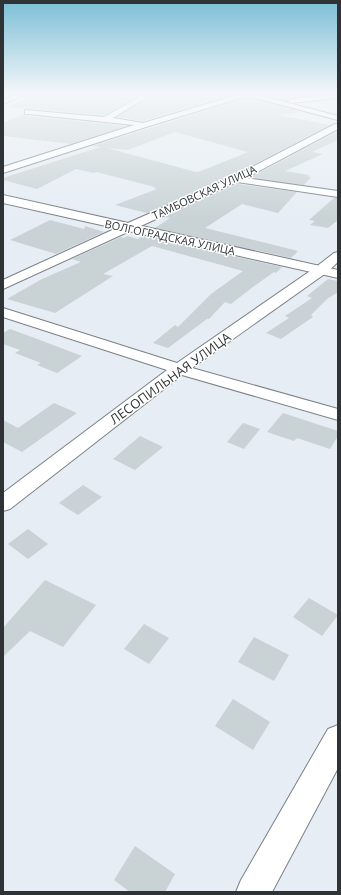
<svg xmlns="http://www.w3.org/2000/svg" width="341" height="895" viewBox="0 0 341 895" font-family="'Open Sans',sans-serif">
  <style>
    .building { fill: #c9d3d5; fill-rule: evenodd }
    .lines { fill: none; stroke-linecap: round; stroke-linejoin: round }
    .minor-casing { stroke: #7b8187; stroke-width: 2 }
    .tertiary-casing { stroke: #7b8187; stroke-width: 2 }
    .minor { fill: #fff; fill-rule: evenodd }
    .tertiary { fill: #fff; fill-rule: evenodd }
    .labels { text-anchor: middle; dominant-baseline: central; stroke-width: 3; stroke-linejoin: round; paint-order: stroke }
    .far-street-label { font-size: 11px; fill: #303335; stroke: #fff }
    .street-label { font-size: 13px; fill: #303335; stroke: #fff }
  </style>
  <rect width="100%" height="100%" fill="#e6edf4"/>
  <path class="building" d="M40,93H94L137,96L104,115L8,107Z
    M201,93H238L143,121L117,117L150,97L155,98L164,94L189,97Z
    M257,93H318V95L291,98L287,101Z
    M247,98L300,112L278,115L330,125L232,176L147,213L115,205L157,189L154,188L155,187L96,172L94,173L76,169L37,189L3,180V178L100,147L92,146ZM175,132L244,151L248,152L201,171L196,172L107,148L128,150Z
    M24,114L25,116L127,126L71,144L3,136V123Z
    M338,131V140L312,152L323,154L285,171L309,175L307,176L311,177L304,185L251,177Z
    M237,184L297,192L278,213L242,204L205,228L298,251L291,258L155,228L170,218L164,217Z
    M334,198H338V220L328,228L310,225L315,221L309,220Z
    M50,220L84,229L85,226L104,232L56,254L10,240Z
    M127,236L138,239L142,236L282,267L276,273L274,272L253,287L231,304L225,302L209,319H207L168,348L153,343L175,325L178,327L211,294L243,271L152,246L103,274L113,276L55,313L7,299L42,279L81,262L72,259L121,237L124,238Z
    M328,279L338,281V292L327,299L311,315L313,317L281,339L266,333L289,318L285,316L312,298L307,296Z
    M10,329L32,337L82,356L57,373L37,365L41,363L15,353L20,350L3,344V333Z
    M54,403L77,413L22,452L3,442V420L18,428Z
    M283,413L338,431V436L330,449L297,438L294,441L267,432Z
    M243,423L260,429L244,449L227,442Z
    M140,436L163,447L135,470L113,459Z
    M83,485L102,497L78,515L59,503Z
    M28,529L48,544L28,559L8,544Z
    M45,580L96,605L63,647L30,631L3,657V628Z
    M309,598L338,615L322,636L293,617Z
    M144,624L169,638L149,664L124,649Z
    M254,637L289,655L274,681L238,662Z
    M233,699L270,722L253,750L215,726Z
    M135,846L175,874L165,892H130L114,880Z"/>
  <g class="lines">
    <defs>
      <path id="minor" d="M19,93H28L3,104V100Z
        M146,93H154L113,118L143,123L240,94L239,93H251L338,116V120L247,96L146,127L3,173V167L134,125L28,114H25V110L104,117Z
        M338,94V98L291,103L288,101L291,99Z
        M335,124H338V129L246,178L338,191V197L237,182L3,289V280L121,226L233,177Z
        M338,252V262L326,273L192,368L338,409V420L182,375L10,509L3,511V493L167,370L3,317V308L177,363L316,267L334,253Z
        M338,725V768L272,892H236L241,880L328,729Z"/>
      <path id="tertiary" d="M3,195L338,270V278L3,203Z"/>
    </defs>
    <use href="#minor" class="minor-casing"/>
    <use href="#tertiary" class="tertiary-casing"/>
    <use href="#minor" class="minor"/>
    <use href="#tertiary" class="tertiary"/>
  </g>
  <linearGradient id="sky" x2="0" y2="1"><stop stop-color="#7bbed6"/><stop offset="0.43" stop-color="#f4f7fa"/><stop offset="1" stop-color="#f4f7fa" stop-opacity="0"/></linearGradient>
  <rect width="341" height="218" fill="url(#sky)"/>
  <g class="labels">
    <g class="far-street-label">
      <text transform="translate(204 192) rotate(-25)">ТАМБОВСКАЯ УЛИЦА</text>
      <text transform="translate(170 237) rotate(12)">ВОЛГОГРАДСКАЯ УЛИЦА</text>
    </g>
    <g class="street-label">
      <text transform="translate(170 378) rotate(-36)">ЛЕСОПИЛЬНАЯ УЛИЦА</text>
    </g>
  </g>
  <rect width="341" height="895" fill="none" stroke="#303335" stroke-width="8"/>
</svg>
